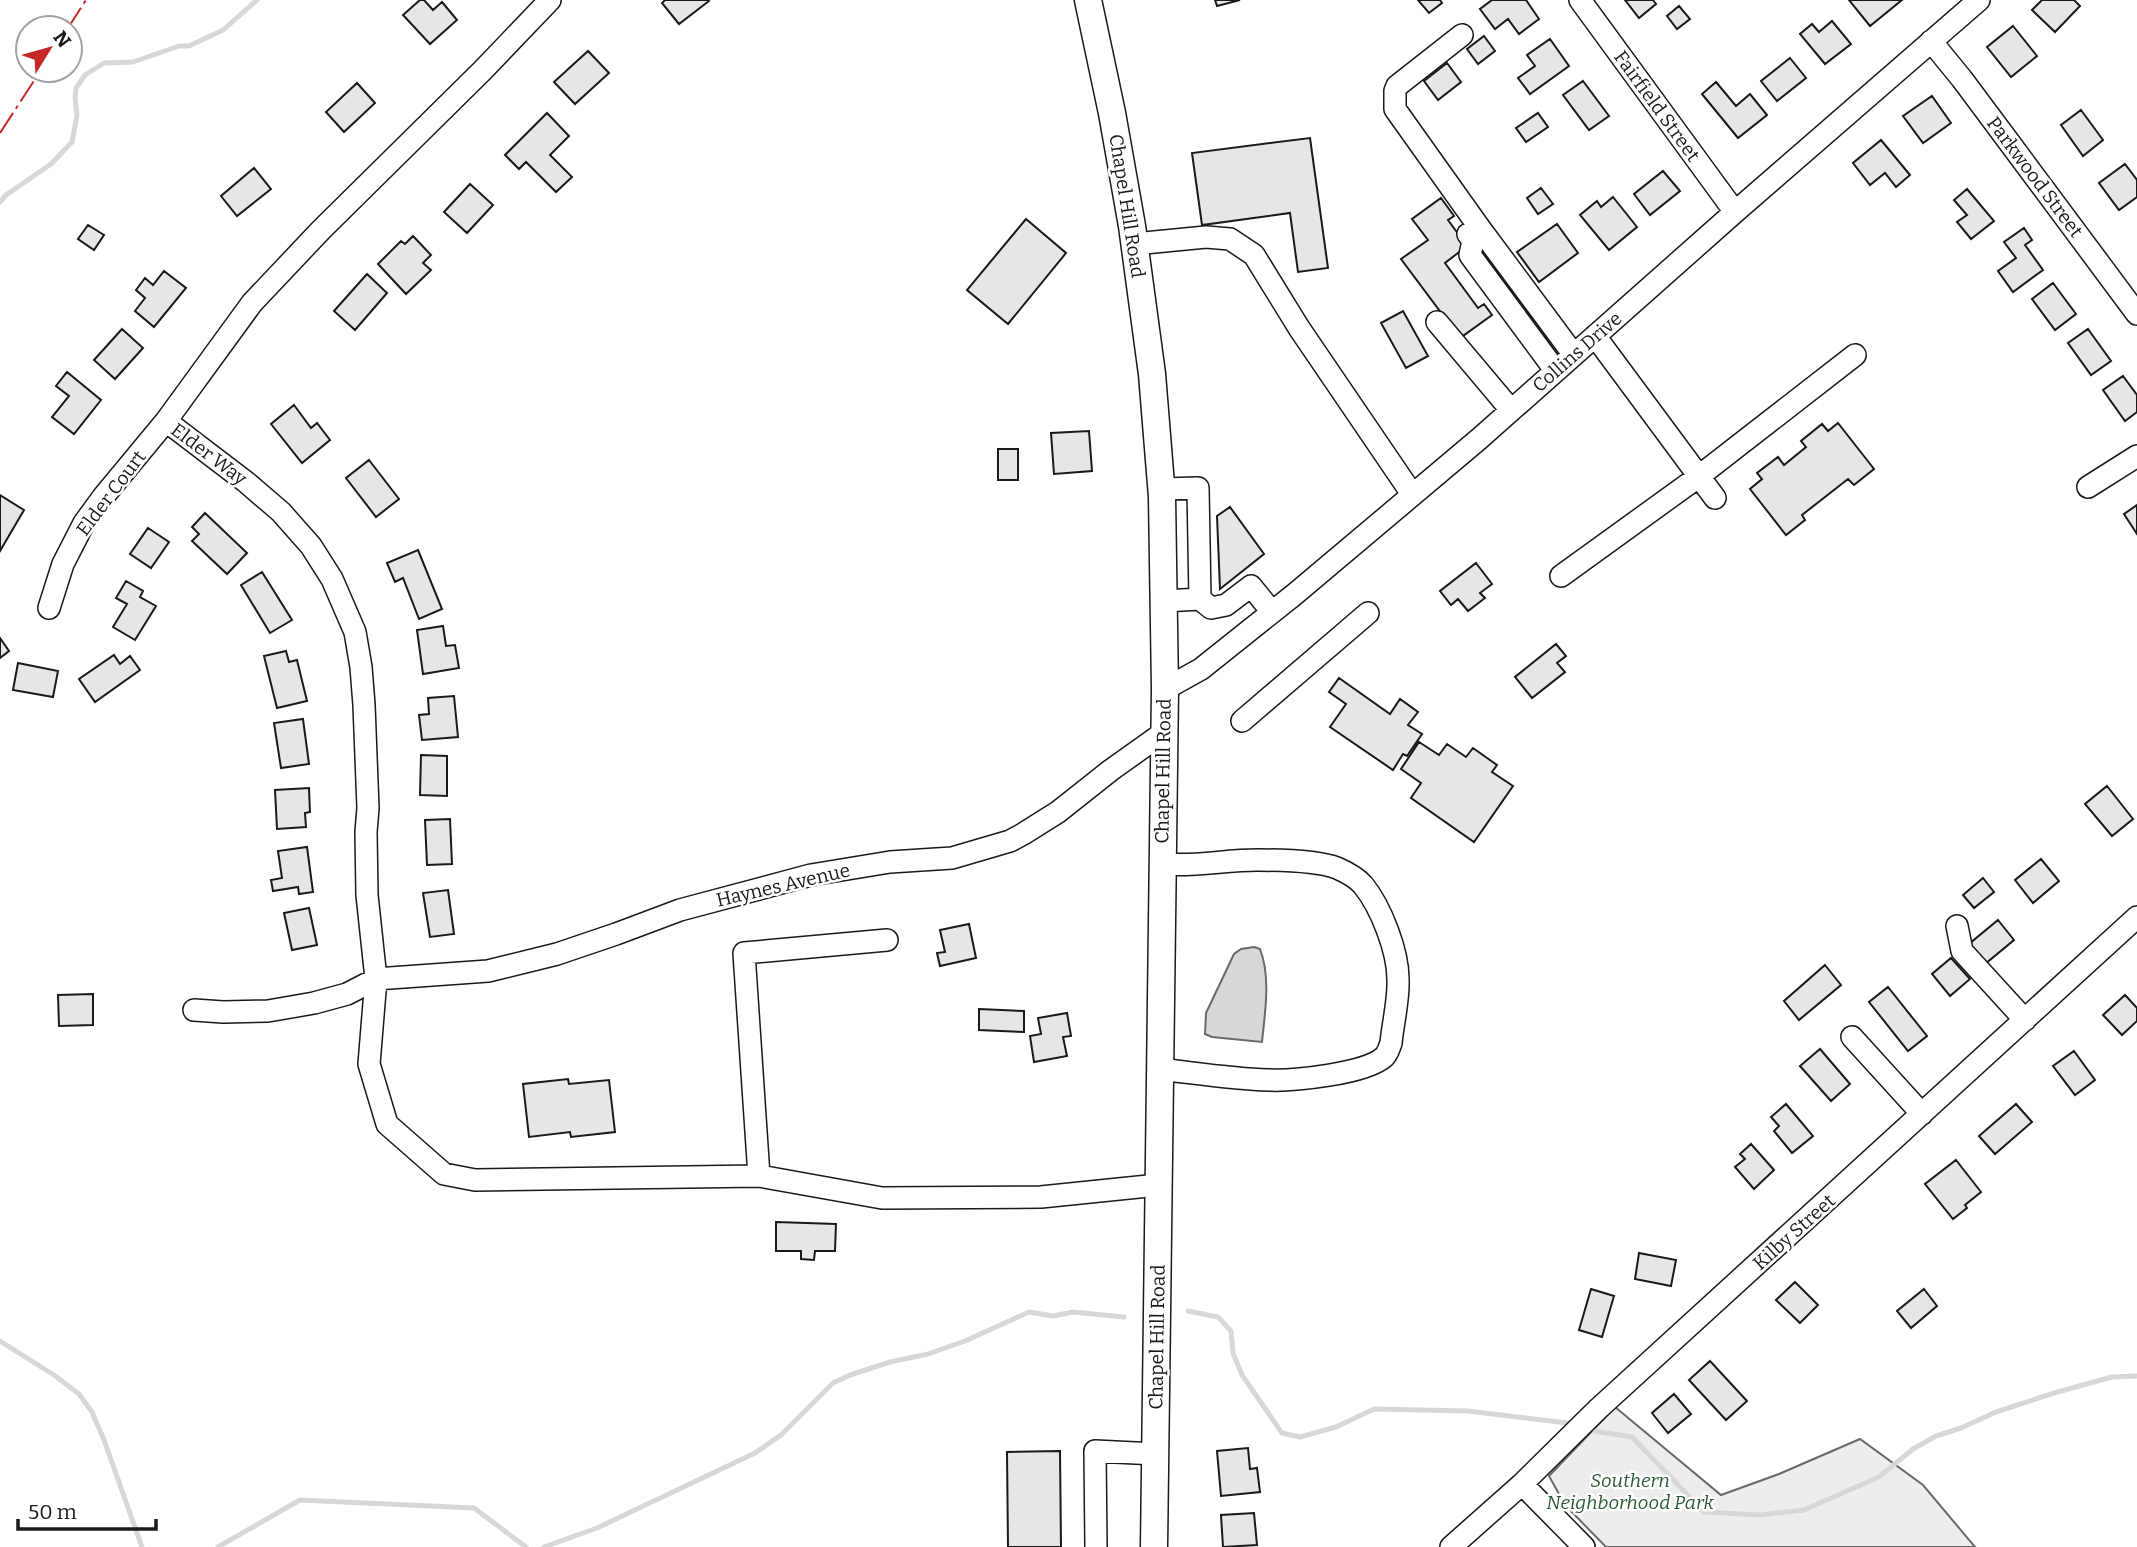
<svg xmlns="http://www.w3.org/2000/svg" width="2137" height="1547" viewBox="0 0 2137 1547" font-family="Bitter,serif">
  <style>
    .green { fill: #ededed; stroke: #6a6a6a; stroke-width: 2 }
    .water { fill: #d7d7d7; stroke: #6a6a6a; stroke-width: 2 }
    .lines { fill: none; stroke-linecap: round; stroke-linejoin: round }
    .stream { stroke: #d7d7d7; stroke-width: 5 }
    .building { fill: #e6e6e6; stroke: #1a1a1a; stroke-width: 2 }
    .minor-casing { stroke: #1a1a1a; stroke-width: 24 }
    .major-casing { stroke: #1a1a1a; stroke-width: 29 }
    .minor { stroke: #fff; stroke-width: 21 }
    .major { stroke: #fff; stroke-width: 26 }
    .power { stroke: #c62828; stroke-width: 2; stroke-dasharray: 24 5 3.5 5; stroke-linecap: butt }
    .labels { text-anchor: middle; dominant-baseline: central; stroke-width: 5; stroke-linejoin: round; paint-order: stroke }
    .street-label { font-size: 19px; fill: #1a1a1a; stroke: #fff }
    .park-label { font-size: 19px; font-style: italic; fill: #2b5a34; stroke: #fff }
  </style>
  <rect width="100%" height="100%" fill="#fff"/>
  <path class="green" d="M1615,1407L1721,1495L1779,1474L1860,1439L1923,1485L1975,1547H1606L1565,1505L1549,1476Z"/>
  <path class="water" d="M1254,947L1260,949C1271,977 1265,1012 1262,1042L1212,1037L1205,1034L1206,1013L1234,954L1241,949Z"/>
  <g class="lines">
    <path class="stream" d="M0,202L6,195L51,164L72,142L77,115L75,98L76,88L85,75L104,63L133,62L179,46H189L223,30L257,0
      M1188,1311L1218,1317L1231,1331L1233,1353L1242,1375L1282,1433L1300,1437L1336,1427L1374,1409L1468,1411L1568,1423
      M0,1341L54,1375L79,1394L92,1412L104,1440L142,1547
      M1595,1431L1632,1437L1704,1512L1761,1515L1804,1510L1879,1477L1913,1449L1936,1436L1961,1428L1996,1412L2054,1393L2112,1377L2137,1376
      M218,1547L300,1500L474,1508L526,1547
      M544,1547L597,1528L755,1453L781,1435L833,1383L850,1375L890,1362L928,1354L965,1341L1029,1312L1053,1316L1073,1312L1124,1317"/>
  </g>
  <path class="building" d="M420,0H424L433,10L442,2L457,20L430,44L403,15Z
    M665,0H708L709,1L679,24L662,3Z
    M1215,0H1240L1217,6Z
    M1418,0H1440L1442,3L1429,13Z
    M1492,0H1526L1539,19L1519,34L1508,19L1495,29L1480,9Z
    M1625,0H1653L1656,4L1639,18Z
    M1849,0H1902L1870,26Z
    M2042,0H2074L2080,6L2055,32L2032,10Z
    M1679,6L1690,19L1677,29L1667,16Z
    M1832,21L1851,44L1825,64L1800,34L1812,24L1819,32Z
    M2013,26L2037,56L2011,77L1987,47Z
    M1484,36L1495,51L1478,64L1467,49Z
    M1550,39L1569,66L1530,94L1518,78L1535,66L1527,55Z
    M588,51L609,73L575,104L554,82Z
    M1790,58L1806,78L1777,101L1761,81Z
    M1447,63L1461,82L1438,100L1424,81Z
    M1583,81L1609,116L1589,130L1563,95Z
    M1716,82L1736,106L1750,94L1767,115L1738,138L1702,94Z
    M357,83L375,103L344,132L326,112Z
    M1932,96L1951,123L1923,143L1903,116Z
    M2081,110L2103,140L2083,156L2061,125Z
    M547,113L569,136L550,155L572,177L556,192L526,162L519,169L505,155Z
    M1538,113L1548,127L1526,142L1516,128Z
    M1310,138L1328,268L1298,272L1290,213L1202,225L1192,153Z
    M1881,140L1910,175L1896,187L1885,173L1870,185L1853,163Z
    M2125,164L2137,180V197L2119,210L2099,183Z
    M254,168L271,189L237,216L221,196Z
    M1663,171L1680,191L1650,215L1634,194Z
    M470,184L493,205L467,233L444,212Z
    M1541,188L1553,204L1538,214L1527,198Z
    M1967,189L1994,221L1971,239L1957,222L1967,215L1954,200Z
    M1613,197L1637,227L1609,250L1580,215L1597,201L1601,207Z
    M1441,198L1454,216L1448,220L1467,246L1445,263L1478,308L1484,304L1492,315L1460,338L1401,259L1428,240L1412,219Z
    M1026,219L1066,253L1008,324L967,290Z
    M1557,224L1578,253L1539,282L1517,252Z
    M88,225L104,235L94,250L78,239Z
    M2024,228L2032,240L2025,245L2043,270L2013,292L1998,271L2016,258L2004,242Z
    M413,236L431,255L423,263L431,270L406,294L378,264L401,241L405,244Z
    M164,271L186,288L154,327L135,311L145,298L136,290L145,278L153,285Z
    M367,274L387,293L355,330L334,311Z
    M2053,283L2076,314L2055,330L2032,299Z
    M1403,311L1428,356L1406,368L1381,323Z
    M122,329L143,348L115,379L94,360Z
    M2088,329L2111,361L2091,375L2068,343Z
    M67,372L101,400L74,434L52,417L69,396L56,386Z
    M2123,376L2137,395V412L2125,421L2103,390Z
    M294,405L311,428L317,423L330,440L302,463L271,424Z
    M1838,423L1874,469L1854,485L1848,479L1802,515L1805,520L1786,535L1750,489L1762,479L1757,473L1778,457L1784,465L1806,447L1801,441L1822,424L1828,431Z
    M1089,431L1092,471L1054,474L1051,433Z
    M998,449H1018V480H998Z
    M369,460L399,499L376,517L346,478Z
    M0,495L24,510L0,551Z
    M2137,505V534L2124,514Z
    M1230,507L1264,554L1220,589L1217,516Z
    M205,513L247,553L227,574L192,541L199,534L192,527Z
    M148,528L169,542L151,568L130,554Z
    M418,550L442,609L419,619L403,578L395,582L387,563Z
    M1476,563L1492,584L1480,593L1485,598L1468,611L1458,599L1451,605L1440,591Z
    M262,572L292,620L270,633L241,585Z
    M126,581L143,591L140,597L156,606L135,640L113,627L127,604L116,598Z
    M443,626L446,646L455,645L459,668L423,674L417,630Z
    M0,638L9,651L0,658Z
    M1556,644L1566,656L1557,663L1565,672L1532,698L1515,677Z
    M286,651L289,662L297,660L307,701L277,708L264,656Z
    M114,655L120,664L130,656L140,670L95,702L79,679Z
    M18,663L58,671L53,697L13,690Z
    M1339,678L1390,714L1400,699L1418,712L1408,725L1422,734L1407,756L1403,754L1393,770L1330,727L1346,704L1329,692Z
    M454,696L458,737L422,740L419,715L429,714L428,698Z
    M303,719L309,764L281,768L274,723Z
    M1419,742L1439,755L1447,744L1466,757L1473,748L1497,765L1492,772L1513,786L1474,842L1411,798L1421,783L1401,769Z
    M421,755L447,756V796L420,795Z
    M2107,786L2133,819L2112,836L2085,804Z
    M309,788L310,812L305,813L306,827L277,829L275,790Z
    M450,819L452,864L427,865L425,820Z
    M307,847L313,892L299,894L298,887L273,891L271,880L282,878L278,851Z
    M2041,859L2059,881L2033,903L2015,880Z
    M1983,878L1994,892L1974,908L1963,895Z
    M448,890L454,934L430,937L423,893Z
    M309,908L317,945L292,950L284,913Z
    M1998,920L2014,940L1985,964L1969,944Z
    M969,924L976,958L940,966L937,953L945,952L940,930Z
    M1951,958L1970,979L1950,996L1932,974Z
    M1825,965L1841,985L1799,1020L1784,1001Z
    M1888,987L1927,1036L1908,1051L1869,1002Z
    M93,994V1025L59,1026L58,995Z
    M2125,995L2137,1008V1021L2122,1035L2103,1015Z
    M979,1009L1024,1011V1032L979,1030Z
    M1067,1013L1071,1036L1063,1037L1067,1056L1034,1062L1030,1036L1041,1034L1038,1018Z
    M1820,1049L1850,1084L1831,1101L1800,1066Z
    M2074,1051L2095,1080L2075,1095L2053,1066Z
    M568,1079L569,1084L609,1080L615,1132L571,1137L570,1132L529,1137L523,1084Z
    M1786,1104L1813,1136L1792,1153L1774,1131L1779,1126L1771,1117Z
    M2016,1104L2032,1122L1995,1154L1979,1136Z
    M1751,1144L1774,1170L1754,1189L1735,1167L1745,1159L1740,1154Z
    M1956,1160L1981,1192L1965,1205L1967,1208L1953,1219L1925,1184Z
    M776,1222L836,1224L835,1251H815L814,1260L801,1259V1251H776Z
    M1639,1253L1676,1260L1671,1286L1635,1279Z
    M1795,1282L1818,1305L1800,1323L1776,1300Z
    M1591,1289L1614,1296L1602,1337L1579,1330Z
    M1924,1289L1937,1306L1911,1328L1897,1311Z
    M1710,1361L1747,1401L1726,1420L1689,1380Z
    M1674,1394L1691,1414L1668,1433L1652,1413Z
    M1248,1448L1250,1469L1257,1468L1260,1492L1221,1496L1217,1451Z
    M1060,1451L1061,1547H1008L1007,1452Z
    M1254,1513L1257,1545L1223,1547L1221,1515Z"/>
  <g class="lines">
    <defs>
      <path id="minor" d="M1580,0L1735,212
        M1462,35L1397,86L1395,91V109L1479,227L1574,355
        M1931,41L1962,79L2137,314
        M1479,227L1468,234L1473,241L1470,255L1555,370
        M1134,244L1206,237L1230,239L1254,255L1299,328L1412,494
        M1437,322L1511,410
        M1595,336L1715,498
        M166,421L246,482L281,512L311,546L332,579L355,632L361,667L364,705L368,808L366,832L367,895L376,979L369,1064L387,1124L444,1174L475,1180L759,1176L882,1198L1041,1197L1158,1185
        M2088,487L2137,456
        M1162,489L1198,488L1200,599L1164,601
        M1561,576L1698,477L1855,355
        M1200,599L1211,608L1226,605L1251,586L1272,612
        M49,608L63,564L84,523L103,497L166,421L252,303L321,230L483,70L550,0
        M1165,689L1201,669L1295,594L1479,439L1735,212L1979,0
        M1242,721L1368,613
        M1957,926L1962,951L2025,1020
        M194,1010L223,1012L268,1011L314,1003L347,994L376,979L488,971L557,954L616,934L680,910L811,875L890,862L952,858L1010,841L1023,834L1058,812L1111,770L1163,733
        M1852,1037L1922,1114
        M1159,1069C1195,1073 1232,1079 1268,1080C1293,1081 1365,1074 1384,1057C1388,1053 1389,1048 1391,1043C1393,1022 1399,1000 1398,979C1398,951 1381,907 1363,885C1357,878 1346,872 1337,868C1318,861 1278,860 1257,860C1225,860 1195,867 1162,864
        M759,1176L744,953L887,940
        M1522,1484L1584,1547
        M1096,1547L1095,1451L1156,1454
        M1451,1547L1522,1484L1598,1409L2137,917"/>
      <path id="major" d="M1088,0L1112,113L1132,226L1152,374L1162,497L1165,689L1154,1547"/>
    </defs>
    <use href="#minor" class="minor-casing"/>
    <use href="#major" class="major-casing"/>
    <use href="#minor" class="minor"/>
    <use href="#major" class="major"/>
    <path class="power" d="M68,28L86,0
      M0,133L41,70"/>
  </g>
  <g class="labels">
    <g class="street-label">
      <text transform="translate(1657 106) rotate(54)">Fairfield Street</text>
      <text transform="translate(2035 177) rotate(53)">Parkwood Street</text>
      <text transform="translate(1127 206) rotate(81)">Chapel Hill Road</text>
      <text transform="translate(1577 352) rotate(-41)">Collins Drive</text>
      <text transform="translate(209 454) rotate(37)">Elder Way</text>
      <text transform="translate(111 493) rotate(-53)">Elder Court</text>
      <text transform="translate(1163 771) rotate(-89)">Chapel Hill Road</text>
      <text transform="translate(783 885) rotate(-13)">Haynes Avenue</text>
      <text transform="translate(1794 1232) rotate(-42)">Kilby Street</text>
      <text transform="translate(1157 1337) rotate(-89)">Chapel Hill Road</text>
    </g>
    <g class="park-label">
      <text x="1630" y="1480">Southern<tspan x="1630" dy="22">Neighborhood Park</tspan></text>
    </g>
  </g>
  <g transform="translate(49 49) rotate(53)"><circle r="33" fill="#ffffff" stroke="#a3a3a3" stroke-width="2"/>
  <path d="M0-5L12 26L0 18L-12 26Z" fill="#c62828"/>
  <text y="-10" font-size="19" font-weight="bold" text-anchor="middle" fill="#1a1a1a">N</text>
  </g>
  <path d="M18 1519v10h138v-10" fill="none" stroke="#1a1a1a" stroke-width="3.5"/>
  <text x="28" y="1519" font-size="21" fill="#1a1a1a" stroke="#ffffff" stroke-width="5" paint-order="stroke">50 m</text>
</svg>
